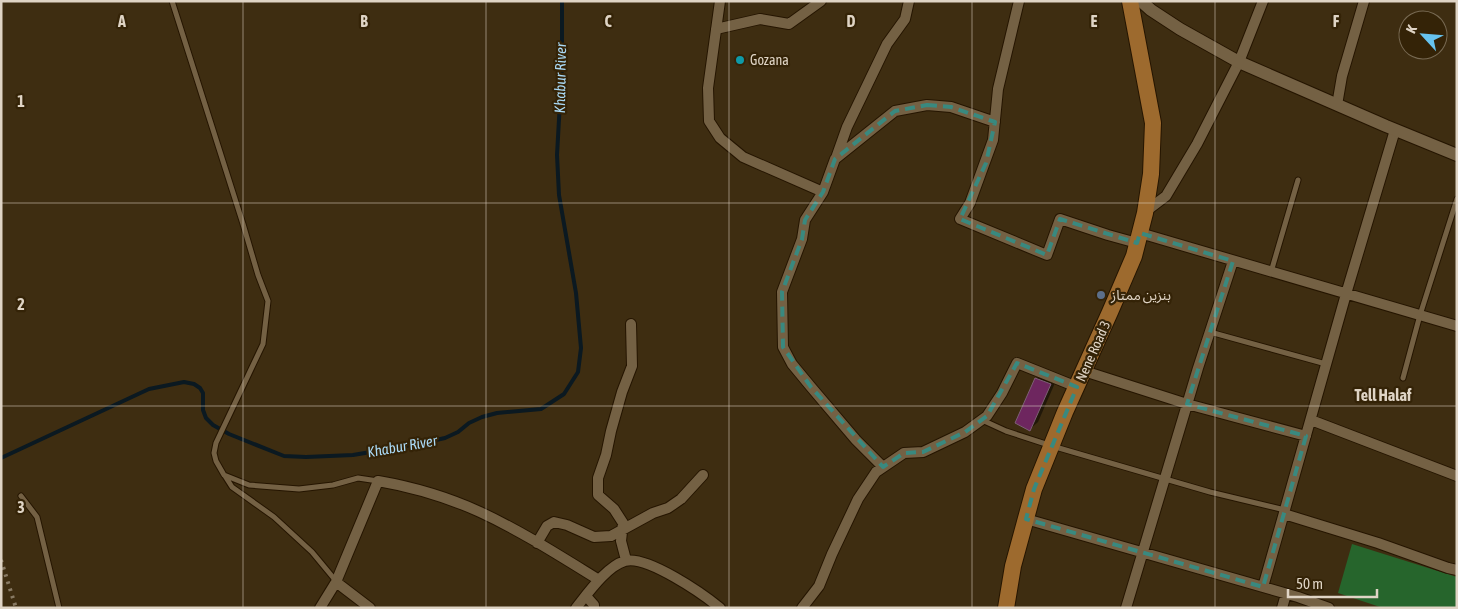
<svg xmlns="http://www.w3.org/2000/svg" width="1458" height="609" viewBox="0 0 1458 609" font-family="'Asap Condensed','Noto Sans Arabic',sans-serif">
  <style>
    .green { fill: #26652c }
    .shadow { fill: #0007 }
    .lines { fill: none; stroke-linecap: round; stroke-linejoin: round }
    .stream { stroke: #0b1921; stroke-width: 4 }
    .building { fill: #6e265f; stroke: #7d6075 }
    .service-casing { stroke: #251500; stroke-width: 7 }
    .minor-casing { stroke: #251500; stroke-width: 12 }
    .tertiary-casing { stroke: #251500; stroke-width: 14 }
    .primary-casing { stroke: #251500; stroke-width: 18 }
    .service { stroke: #746144; stroke-width: 5 }
    .minor { stroke: #746144; stroke-width: 10 }
    .tertiary { stroke: #746144; stroke-width: 12 }
    .primary { stroke: #9d6a2e; stroke-width: 16 }
    .rail { stroke: #887a64; stroke-width: 4; stroke-dasharray: 2.5 5; stroke-linecap: butt }
    .marked { fill: none; stroke: #39897f; stroke-width: 4; stroke-dasharray: 10 6; stroke-linejoin: round }
    .grid { fill: none; stroke: #dfd4c5; stroke-width: 1; stroke-opacity: 0.55 }
    .culture-dot { fill: #0f9aa8; stroke: #342307; stroke-width: 2 }
    .service-dot { fill: #5c6f8a; stroke: #342307; stroke-width: 2 }
    .labels { text-anchor: middle; dominant-baseline: central; stroke-width: 4.5; stroke-linejoin: round; paint-order: stroke }
    .poi-label { font-size: 14px; fill: #dfd4c5; stroke: #342307; text-anchor: start }
    .street-label { font-size: 14px; fill: #dfd4c5; stroke: #342307 }
    .water-label { font-size: 15px; font-style: italic; fill: #aad9f5; stroke: #342307 }
    .quarter-label { font-size: 16px; font-weight: bold; fill: #dfd4c5; stroke: #342307 }
    .grid-label { font-size: 16px; text-anchor: middle; font-weight: bold; fill: #dfd4c5; stroke: #342307; stroke-width: 4.5; stroke-linejoin: round; paint-order: stroke }
  </style>
  <rect width="100%" height="100%" fill="#3e2d11"/>
  <path class="green" d="M1352,544L1457,577V608H1383L1338,593Z"/>
  <path class="shadow" d="M1044,372L1058,376L1038,422L1030,429L1036,379Z"/>
  <g class="lines">
    <path class="stream" d="M1,458L149,389L184,382L194,384L200,388L203,393V410L206,418L213,425L229,434L284,456L306,457L353,455L418,444L445,438L458,432L469,423L482,417L497,413L541,409L564,394L578,372L581,348L576,293L559,195L557,155L562,66V1"/>
  </g>
  <path class="building" d="M1035,378L1051,384L1030,431L1015,423Z"/>
  <g class="lines">
    <defs>
      <path id="service" d="M172,1L243,224L258,275L268,301L263,344L216,443L214,453L216,461L224,475L249,485L299,489L333,485L358,478L378,481
        M1271,272L1298,180
        M1210,332L1326,364
        M1403,378L1420,315L1457,199
        M982,420L1006,431L1052,446L1210,492L1285,510
        M225,476L232,487L274,517L312,552L336,581
        M21,496L37,517L59,608"/>
      <path id="minor" d="M720,1L708,88L709,121L720,138L743,157L823,192L805,220L802,239L782,292L783,347L792,364L811,387L856,440L883,467
        M1019,1L998,89L993,140L970,203L960,219L1047,255L1060,219L1108,235L1137,243
        M716,29L760,19L789,24L821,1
        M1337,105L1342,76L1364,1
        M836,158L847,127L887,44L905,19L909,1
        M823,192L835,159L895,111L927,105L951,107L995,122
        M1145,212L1166,196L1197,144L1239,62L1263,1
        M1140,233L1457,326
        M1084,371L1187,404L1306,436
        M1311,420L1457,476
        M1284,514L1378,543L1448,568L1457,570
        M1026,519L1298,597L1329,608
        M537,543L547,526L554,522L567,525L594,537L611,536L653,513L668,508L681,499L703,475
        M626,560L621,541L623,523L614,509L598,495V478L606,455L611,431L622,392L632,366L631,324
        M336,582L370,608
        M1263,587L1346,294L1395,130
        M586,596L594,605V608
        M320,608L336,582L378,481C413,487 447,497 480,512C521,531 560,556 599,580
        M576,608C588,593 607,566 625,561C647,555 703,594 720,608
        M802,608L819,586L832,554L858,499L876,472L904,453L923,452L965,432L987,416L1002,393L1017,363L1077,387
        M1126,608L1198,368L1233,261
        M1282,608L1286,594"/>
      <path id="tertiary" d="M1141,1L1151,10L1180,29L1239,62L1386,126L1457,155"/>
      <path id="primary" d="M1006,608L1013,566L1034,489L1065,412L1110,312L1134,256L1145,213L1151,174L1153,123L1130,1"/>
    </defs>
    <use href="#service" class="service-casing"/>
    <use href="#minor" class="minor-casing"/>
    <use href="#tertiary" class="tertiary-casing"/>
    <use href="#primary" class="primary-casing"/>
    <use href="#service" class="service"/>
    <use href="#minor" class="minor"/>
    <use href="#tertiary" class="tertiary"/>
    <use href="#primary" class="primary"/>
    <path class="rail" d="M1,560L16,608"/>
  </g>
  <path class="marked" d="M927,105L951,107L995,122L986,163L960,219L1047,255L1060,219L1137,243L1140,233L1233,261L1187,404L1306,436L1263,587L1026,519L1034,489L1077,387L1017,363L987,416L965,432L923,452L904,453L883,467L811,387L783,347L782,292L802,239L805,220L823,192L835,159L895,111Z"/>
  <path class="grid" d="M243,1V608M486,1V608M729,1V608M972,1V608M1215,1V608M1,203H1457M1,406H1457"/>
  <circle class="culture-dot" cx="740" cy="60" r="5"/>
  <circle class="service-dot" cx="1101" cy="295" r="5"/>
  <g class="labels">
    <g class="poi-label">
      <text x="750" y="60">Gozana</text>
      <text x="1111" y="295">بنزين ممتاز</text>
    </g>
    <g class="street-label">
      <text transform="translate(1093 351) rotate(-66)">Nene Road 3</text>
    </g>
    <g class="water-label">
      <text transform="translate(560 78) rotate(-89)">Khabur River</text>
      <text transform="translate(402 446) rotate(-10)">Khabur River</text>
    </g>
    <g class="quarter-label">
      <text x="1383" y="395">Tell Halaf</text>
    </g>
  </g>
  <g class="grid-label">
    <text x="122" y="27">A</text>
    <text x="364" y="27">B</text>
    <text x="608" y="27">C</text>
    <text x="851" y="27">D</text>
    <text x="1094" y="27">E</text>
    <text x="1336" y="27">F</text>
    <text x="21" y="107">1</text>
    <text x="21" y="310">2</text>
    <text x="21" y="513">3</text>
  </g>
  <rect width="1458" height="609" fill="none" stroke="#dfd4c5" stroke-width="5"/>
  <g transform="translate(1423 35) rotate(296)"><circle r="24" fill="#342307" stroke="#786a53"/>
  <path d="M0-4L9 19L0 12L-9 19Z" fill="#67c4f0"/>
  <text y="-8" font-size="14" font-weight="bold" text-anchor="middle" fill="#dfd4c5">K</text>
  </g>
  <path d="M1288 589v8h89v-8" fill="none" stroke="#dfd4c5" stroke-width="2.5"/>
  <text x="1296" y="589" font-size="15" fill="#dfd4c5" stroke="#342307" stroke-width="4" paint-order="stroke">50 m</text>
</svg>
